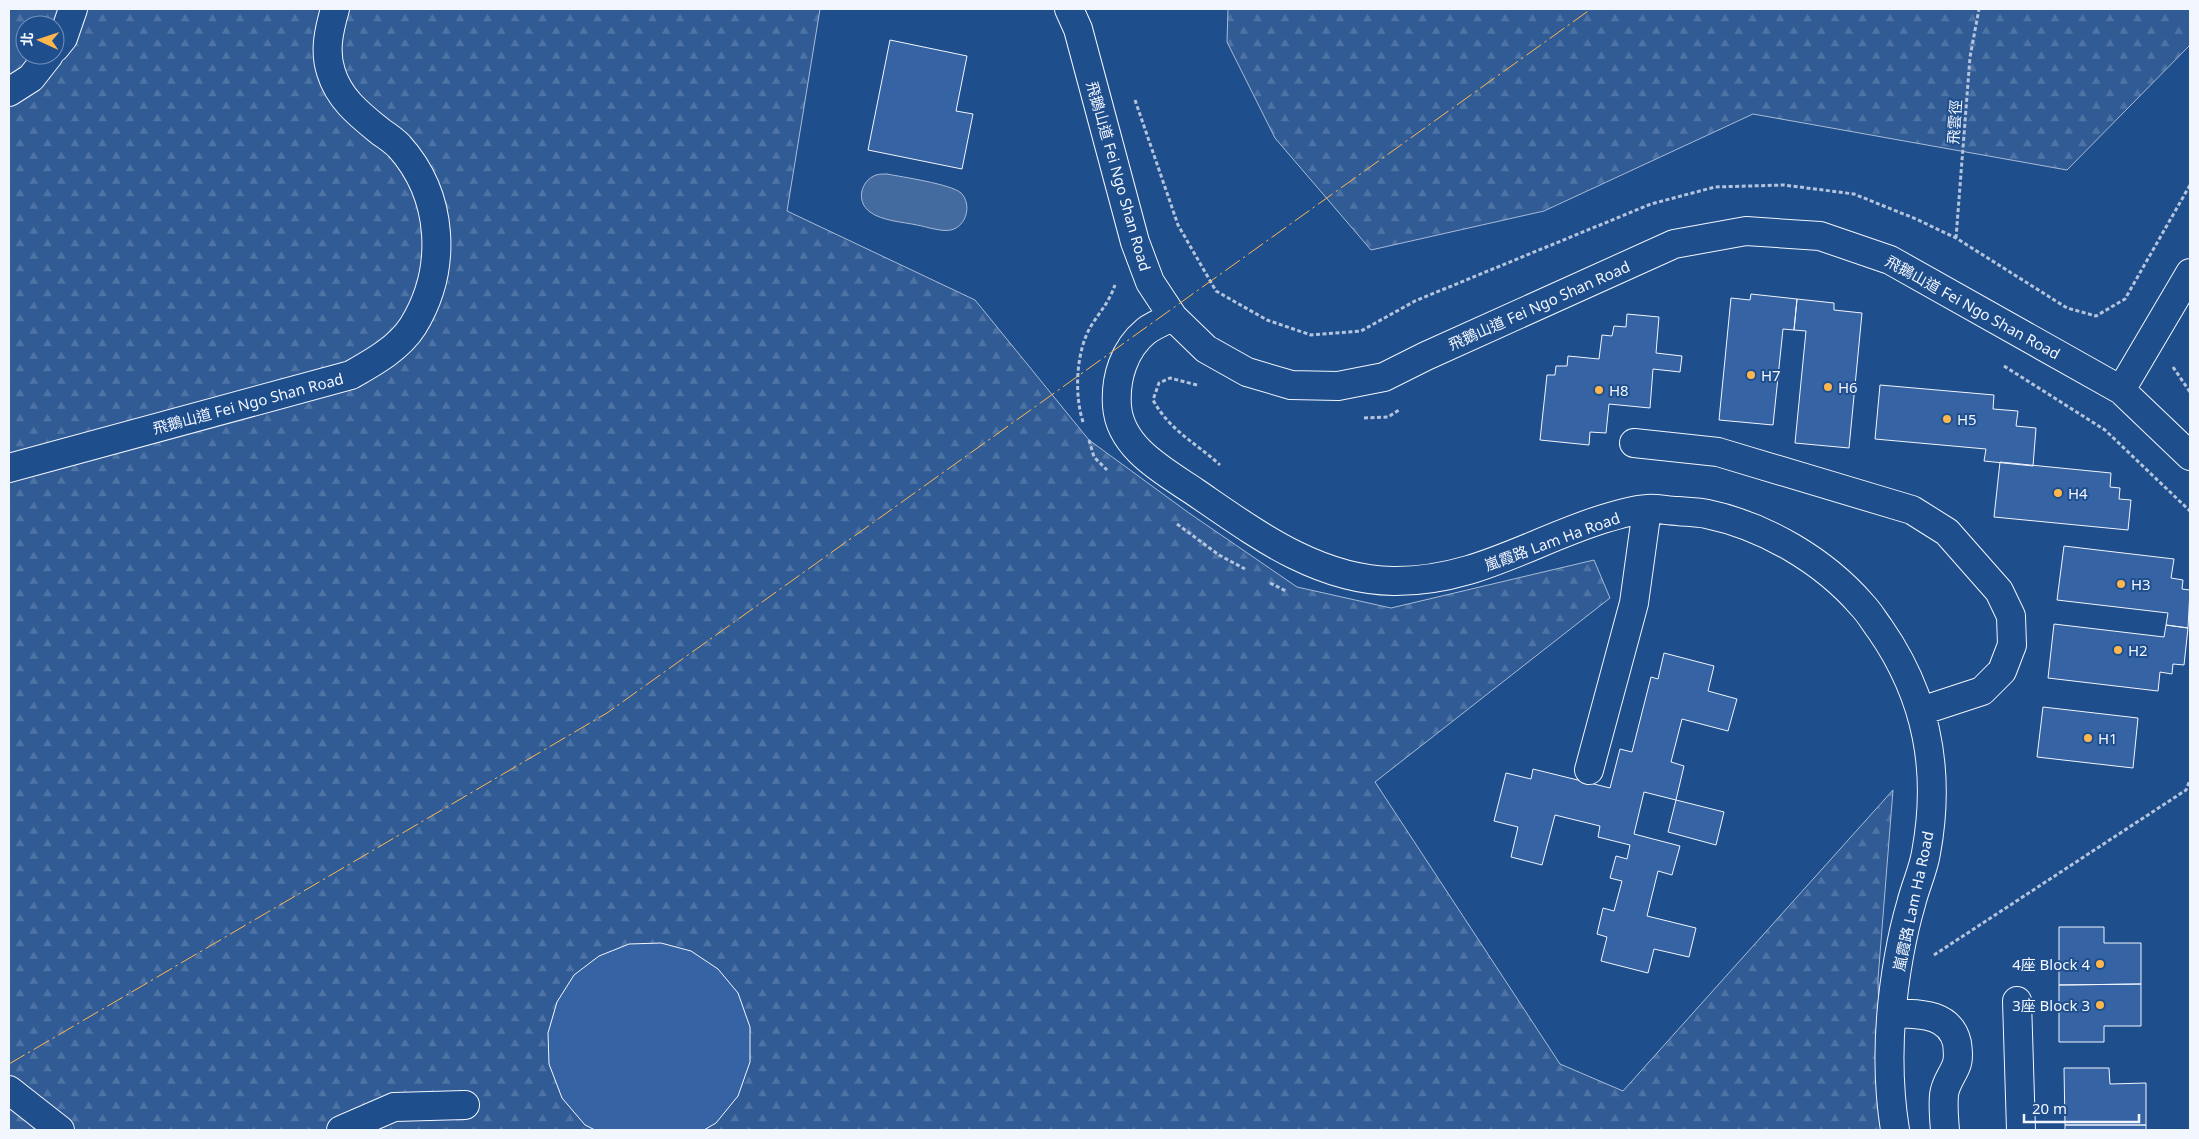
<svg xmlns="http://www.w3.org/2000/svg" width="2199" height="1139" viewBox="0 0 2199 1139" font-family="'Noto Sans','Noto Sans TC',sans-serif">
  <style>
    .forest { fill: url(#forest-firs); stroke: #a8bbd7; fill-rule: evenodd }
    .water { fill: #446ba0; stroke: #a8bbd7 }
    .building { fill: #3563a3; stroke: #f2f6ff }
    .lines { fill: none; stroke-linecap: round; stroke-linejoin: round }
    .minor-casing { stroke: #f2f6ff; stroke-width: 30 }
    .path { stroke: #b3c4dc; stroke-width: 3; stroke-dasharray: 4 2.5; stroke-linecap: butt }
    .minor { stroke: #1f4e8c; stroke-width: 28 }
    .power { stroke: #ffb74d; stroke-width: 1; stroke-dasharray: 18 4 2.5 4; stroke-linecap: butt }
    .poi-dot { fill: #ffb74d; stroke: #1f4e8c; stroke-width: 2 }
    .labels { text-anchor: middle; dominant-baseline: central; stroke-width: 4; stroke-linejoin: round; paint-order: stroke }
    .street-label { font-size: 15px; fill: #f2f6ff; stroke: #1f4e8c }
    .poi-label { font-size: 15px; fill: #f2f6ff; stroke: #1f4e8c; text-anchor: start }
  </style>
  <defs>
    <pattern id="forest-firs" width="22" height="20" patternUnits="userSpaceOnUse" patternTransform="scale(1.25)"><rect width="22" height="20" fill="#305b95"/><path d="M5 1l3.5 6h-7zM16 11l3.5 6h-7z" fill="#4e73a5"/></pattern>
  </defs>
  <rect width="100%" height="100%" fill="#1f4e8c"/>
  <path class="forest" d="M9,9H820L787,211L975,300L1089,440L1189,513L1297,587L1391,608L1594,560L1610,598L1375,782L1560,1064L1623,1091L1893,790L1878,979L1882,1130H9ZM25,25H55V55H25Z
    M1228,9H2190V45L2067,170L1753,114L1544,211L1371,250L1275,138L1227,42Z"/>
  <path class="water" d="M887,174C902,177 951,184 961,193C972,204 967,226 951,230C941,232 928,227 917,225C903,222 882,221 870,212C856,202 860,181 876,175C879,174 883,174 887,174Z"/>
  <path class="building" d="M890,40L967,56L956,111L973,114L962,169L868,150Z
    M1751,294L1797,299L1794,330L1783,329L1773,425L1719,420L1731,298L1750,300Z
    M1797,299L1834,303V310L1862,313L1849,448L1795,443L1806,331L1794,330Z
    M1627,314L1659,317L1656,353L1682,356L1680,372L1653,369L1650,408L1609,404L1606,433L1590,432L1589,445L1540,440L1547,375H1555L1556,366H1567L1568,356L1599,359L1602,335L1612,336L1614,326L1626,327Z
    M1880,385L1994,395L1993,409L2018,411L2016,426L2036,428L2033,466L1984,461L1986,449L1875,439Z
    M2000,462L2111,473L2110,487L2120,488L2119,499L2131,500L2128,530L1994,517Z
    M2064,546L2174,559L2171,578L2183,580L2182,589L2190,590L2188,628L2166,625L2168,613L2057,600Z
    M2054,624L2164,637L2166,625L2188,628L2184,665L2173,664L2172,674L2160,672L2158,691L2048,678Z
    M1664,653L1714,666L1708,691L1737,699L1728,731L1682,719L1671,762L1684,766L1676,800L1644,792L1634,834L1680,846L1672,875L1658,871L1647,916L1696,928L1689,957L1654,949L1648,973L1601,961L1607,937L1597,934L1603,908L1614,911L1622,881L1610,878L1616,856L1627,859L1630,845L1598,837L1600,826L1555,815L1542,865L1511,857L1518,827L1494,821L1506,773L1531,779L1533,769L1610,788L1620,749L1632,752L1651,677L1658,679Z
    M2043,707L2138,718L2133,768L2037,757Z
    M1676,800L1724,812L1716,845L1668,832Z
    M2059,927H2104V943H2141V984L2059,985Z
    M661,943L691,951L718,969L738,993L750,1027V1062L738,1096L716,1123L704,1130H595L585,1125L562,1098L549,1064L548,1033L557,1002L574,975L599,956L629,944Z
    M2141,984V1026H2104V1042H2059V985Z
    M2064,1068H2109L2110,1084L2146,1083V1125H2065Z
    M2065,1125H2146V1130H2065Z"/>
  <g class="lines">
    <defs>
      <path id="minor" d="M1069,9L1078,29L1135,242L1150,282L1173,317L1206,349L1247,372L1291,385L1338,386L1384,377L1426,356L1674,244L1746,231L1820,236L1890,260L2121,390L2190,456
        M55,48L63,38L73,9
        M9,92L31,78L49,55
        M1173,317C1164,321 1154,325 1146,331C1124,349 1115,378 1117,406C1120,448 1164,471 1195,492C1255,533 1317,580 1393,581C1473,582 1530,542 1603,519C1616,515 1633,510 1647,509C1657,508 1668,511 1677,511C1687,512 1698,512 1707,514C1765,526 1824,561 1862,605C1869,612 1874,621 1880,629C1928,698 1941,772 1926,853C1923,871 1915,887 1911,904C1906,921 1902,939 1899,956C1889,1012 1886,1074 1895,1130
        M2121,390L2190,273
        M1634,443L1718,452L1912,510L1947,532L1999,591L2011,616L2012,645L2002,671L1982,691L1921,711
        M9,468L351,375C374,362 399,348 413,326C448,269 444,196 399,146C394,141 387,136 381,132C360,115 339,99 331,72C324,51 329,30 335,9
        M1589,770L1634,603L1647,509
        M2017,1001L2021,1130
        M1892,1013C1917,1014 1950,1012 1957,1043C1958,1051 1959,1059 1956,1066C1952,1076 1945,1084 1944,1095C1943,1106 1944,1119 1945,1130
        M9,1090L60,1130
        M341,1130L394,1107L465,1105"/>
    </defs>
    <use href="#minor" class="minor-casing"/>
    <path class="path" d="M1135,100L1178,225L1216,291L1267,320L1311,335L1361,331L1415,301L1651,204L1715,187L1784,185L1854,194L1916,219L1956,238L2067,308L2096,316L2125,299L2190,185
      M1956,238L1970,57L1979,9
      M2004,366L2105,430L2190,511
      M2173,367L2190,392
      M1197,385L1170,378L1159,383L1153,400C1170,431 1195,442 1220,465
      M1364,418L1388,417L1399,410
      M1083,422C1074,394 1076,351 1091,326C1101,310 1108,304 1115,285
      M1089,440L1094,457L1107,470
      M1177,524L1219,555L1245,569
      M1270,583L1286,591
      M1934,955L2186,790L2190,780"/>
    <use href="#minor" class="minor"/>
    <path class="power" d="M9,1064L607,713L1591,9"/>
  </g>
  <g class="poi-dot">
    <circle cx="1751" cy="375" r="5"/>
    <circle cx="1828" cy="387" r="5"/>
    <circle cx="1599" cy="390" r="5"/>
    <circle cx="1947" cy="419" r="5"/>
    <circle cx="2058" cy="493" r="5"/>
    <circle cx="2121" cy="584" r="5"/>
    <circle cx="2118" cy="650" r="5"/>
    <circle cx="2088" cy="738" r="5"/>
    <circle cx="2100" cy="964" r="5"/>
    <circle cx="2100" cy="1005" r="5"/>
  </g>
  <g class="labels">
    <g class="street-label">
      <text transform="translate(1954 122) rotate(-86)">飛雲徑</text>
      <text transform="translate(1119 176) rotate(74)">飛鵝山道 Fei Ngo Shan Road</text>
      <text transform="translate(1539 305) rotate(-24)">飛鵝山道 Fei Ngo Shan Road</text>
      <text transform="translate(1973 307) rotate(29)">飛鵝山道 Fei Ngo Shan Road</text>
      <text transform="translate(248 403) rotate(-15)">飛鵝山道 Fei Ngo Shan Road</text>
      <text transform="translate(1552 541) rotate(-20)">嵐霞路 Lam Ha Road</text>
      <text transform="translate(1913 901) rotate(-78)">嵐霞路 Lam Ha Road</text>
    </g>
    <g class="poi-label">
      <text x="1761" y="375">H7</text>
      <text x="1838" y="387">H6</text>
      <text x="1609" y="390">H8</text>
      <text x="1957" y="419">H5</text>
      <text x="2068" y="493">H4</text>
      <text x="2131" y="584">H3</text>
      <text x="2128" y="650">H2</text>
      <text x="2098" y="738">H1</text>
      <text x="2090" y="964" text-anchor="end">4座 Block 4</text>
      <text x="2090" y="1005" text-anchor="end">3座 Block 3</text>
    </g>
  </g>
  <rect width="2199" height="1139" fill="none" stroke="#f2f6ff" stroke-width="20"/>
  <g transform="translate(40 40) rotate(273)"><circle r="24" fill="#1f4e8c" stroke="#7391ba"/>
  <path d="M0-4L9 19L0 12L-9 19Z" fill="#ffb74d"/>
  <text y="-8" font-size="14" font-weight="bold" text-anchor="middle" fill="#f2f6ff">北</text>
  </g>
  <path d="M2024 1114v8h115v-8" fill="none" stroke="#f2f6ff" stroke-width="2.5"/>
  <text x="2032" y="1114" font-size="15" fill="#f2f6ff" stroke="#1f4e8c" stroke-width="4" paint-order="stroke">20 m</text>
</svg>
